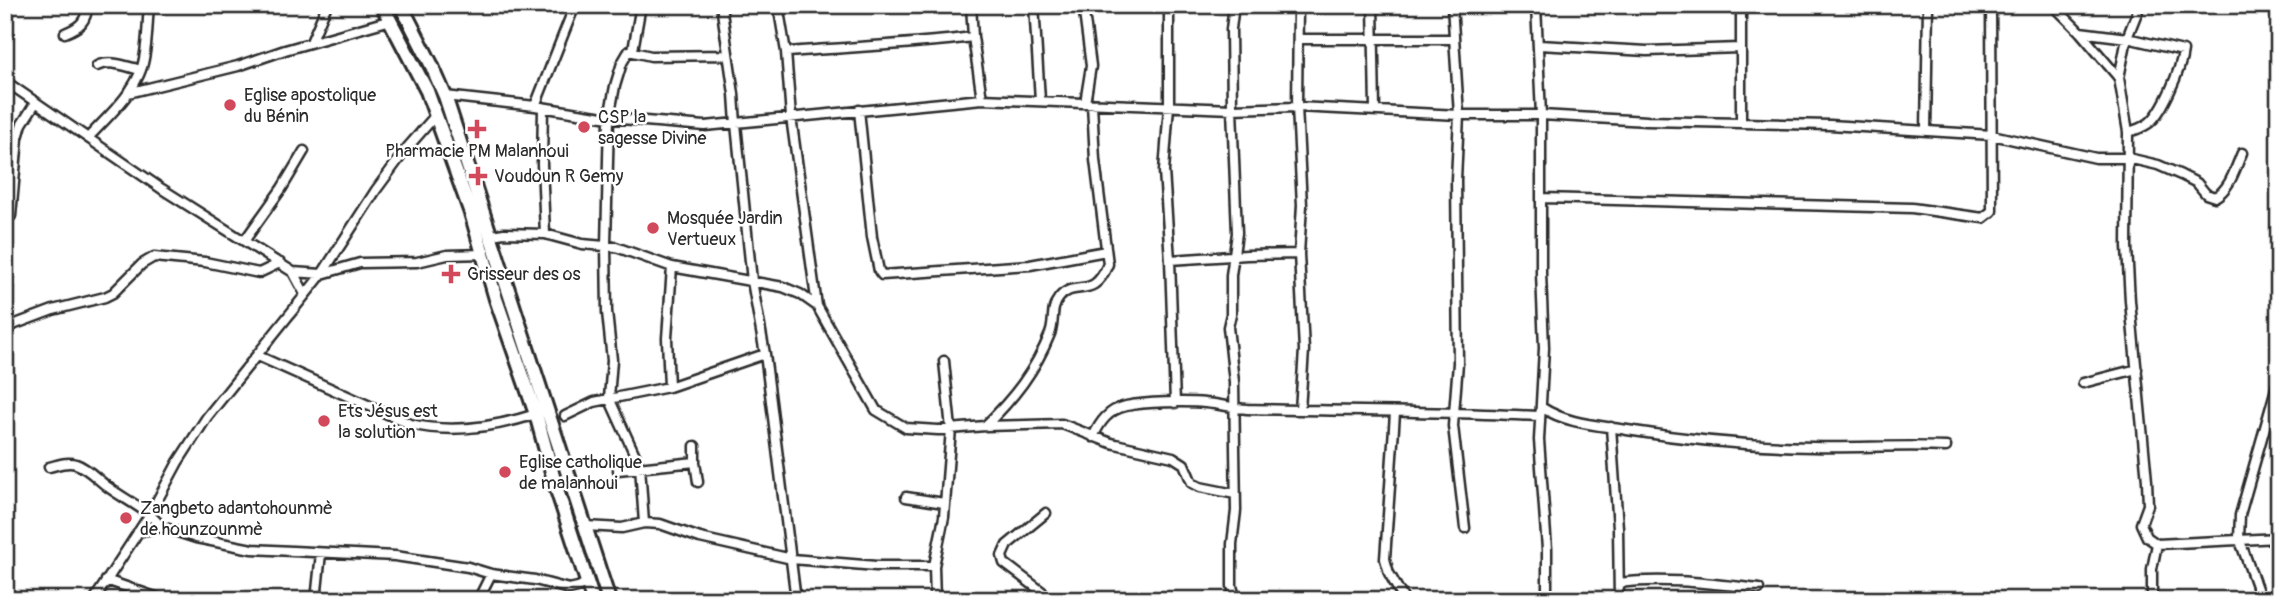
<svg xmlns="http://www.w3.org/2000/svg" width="2284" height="605" viewBox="0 0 2284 605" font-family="Pangolin,sans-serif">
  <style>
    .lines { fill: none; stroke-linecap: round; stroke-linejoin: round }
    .minor-casing { stroke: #2b2b2b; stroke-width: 13 }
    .primary-casing { stroke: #2b2b2b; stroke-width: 18 }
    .minor { stroke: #fff; stroke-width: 8 }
    .primary { stroke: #fff; stroke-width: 12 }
    .poi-dot { fill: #d1495b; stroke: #fff; stroke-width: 2.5 }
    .labels { text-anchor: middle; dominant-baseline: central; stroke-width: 5; stroke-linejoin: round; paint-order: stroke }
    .poi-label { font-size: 18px; fill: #2b2b2b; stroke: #fff; text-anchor: start }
  </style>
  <rect width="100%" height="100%" fill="#fff"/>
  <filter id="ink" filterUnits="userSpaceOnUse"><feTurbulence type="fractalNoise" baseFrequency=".0143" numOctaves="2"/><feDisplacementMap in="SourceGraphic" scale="14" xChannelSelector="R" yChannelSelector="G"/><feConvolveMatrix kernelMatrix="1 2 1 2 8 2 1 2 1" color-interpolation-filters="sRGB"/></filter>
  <g filter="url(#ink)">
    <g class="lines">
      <defs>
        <path id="minor" d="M721,5L734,94L736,124L752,281L765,354L796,600
          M778,5L786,52L791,117L817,306
          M971,5L973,37L982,99
          M1034,5L1040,100
          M1083,5L1091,66L1085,103
          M1169,5V106L1164,171L1170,260L1175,403
          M1234,5L1231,29L1232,109L1237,233L1231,275V314L1228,327L1234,382L1236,511L1232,544V586L1236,600
          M1298,5L1297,107L1302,205L1299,254L1304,350L1300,410
          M1373,5L1375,109
          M1452,5L1459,115L1456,180L1458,363L1453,426L1465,528
          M1536,5L1541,115V273L1544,348L1539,440L1547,549V600
          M2053,5L2080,32L2119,78
          M2140,5L2127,38L2119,78L2128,132L2127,247L2130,301L2147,481L2148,505L2141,524L2147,537L2157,544L2152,569V600
          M2080,32L2127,38L2183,51C2181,69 2163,112 2149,123C2142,128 2136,130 2128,132
          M65,33C80,27 86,22 88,5
          M1298,39H1454
          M311,42L327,5
          M1539,45L1647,51L1740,48
          M633,50L641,5
          M786,52C848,47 911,45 973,37
          M97,66C110,59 127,67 141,70
          M5,81L162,189L293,272L305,294
          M128,93L238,66L285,50L391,20
          M445,96L535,106L609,118L705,126L982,99L1232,109L1297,107L1459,115H1541L1647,121L1830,125L1992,135L2096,158H2128L2158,165L2181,175L2197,183L2206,194L2215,197C2230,189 2235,169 2242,153
          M535,106L575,5
          M543,108L542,164L545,234
          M859,110L872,237L879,271L882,275L1030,265L1106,251
          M1741,122V5
          M1926,131L1928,5
          M88,138C107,117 133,95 142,67C148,47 147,25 149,5
          M1543,198L1912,208L1983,218L1992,211L1991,5
          M11,216L18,138L22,124L36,102
          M492,235L504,233L545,234L582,244L616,247L672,267L783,287L800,294L817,306L876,410L906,428L938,430L985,426L1062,424L1111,443L1173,457L1184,464L1192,483L1200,487L1235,494
          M245,240L282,188L304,151
          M1170,260L1247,255L1299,254
          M293,272L322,274L360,263L417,262L447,255L484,254
          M5,328L53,310L105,297L113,293L142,264L154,257L205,262L259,273L280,263
          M258,356L410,424C452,434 496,427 536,414
          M2083,383L2137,369
          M669,387L667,338L672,267
          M1541,407C1567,424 1597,425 1627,430C1689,440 1751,446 1813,447C1857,448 1901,445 1946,447
          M1395,413L1385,559L1389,573L1404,600
          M565,416L594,402L669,387L765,354
          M985,426C1014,398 1035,371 1050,334C1055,322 1050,309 1059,298C1075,278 1093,302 1108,264L1095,160L1092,104
          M1611,427L1618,528L1619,600
          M1093,437C1100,422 1108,410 1126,406C1144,402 1187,401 1205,403C1220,404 1233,408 1247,409C1345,411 1442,411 1539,416
          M695,462L698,482
          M49,467C58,465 67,461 76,464C88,468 98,480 108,487C127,501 147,509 162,527
          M618,470L695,462V446
          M906,497L944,503
          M1046,513L1007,545L1002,556L1004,563L1053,600
          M644,523L660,524L700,538L792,559L876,566H934
          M585,526L622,528L644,523L640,466L609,398L612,360L607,312L606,245L609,118L615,86L622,63L629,51L651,56L727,55
          M138,532L162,527L196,538L252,549L395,556L468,567L491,574L535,580L569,589L578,587L586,583
          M2157,544L2279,538
          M106,580L164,600
          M1619,583C1666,577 1713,584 1759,589
          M94,600L150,514L178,462L207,417L322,274L376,190L407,148L435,116
          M316,600L321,553
          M478,600L491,574
          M935,600L934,566L944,517L951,429L944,361
          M2261,600L2239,538L2240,515L2279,378"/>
        <path id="primary" d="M382,5L427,91L472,216L496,299L536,414L556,487L593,600
          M401,5L431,64L445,96L609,600"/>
      </defs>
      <use href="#minor" class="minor-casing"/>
      <use href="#primary" class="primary-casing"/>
      <use href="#minor" class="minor"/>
      <use href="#primary" class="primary"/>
    </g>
  </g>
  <g class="poi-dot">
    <circle cx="230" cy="105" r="7"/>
    <circle cx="584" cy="127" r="7"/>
    <path d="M473.5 118.5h7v7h7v7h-7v7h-7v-7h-7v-7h7z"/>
    <path d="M474.5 165.5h7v7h7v7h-7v7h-7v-7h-7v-7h7z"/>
    <circle cx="653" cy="228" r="7"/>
    <path d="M447.5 263.5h7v7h7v7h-7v7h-7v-7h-7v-7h7z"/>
    <circle cx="324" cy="421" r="7"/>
    <circle cx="505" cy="472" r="7"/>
    <circle cx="126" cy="518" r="7"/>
  </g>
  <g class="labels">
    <g class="poi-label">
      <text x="244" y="95">Eglise apostolique<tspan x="244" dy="21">du Bénin</tspan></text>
      <text x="598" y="117">CSP la<tspan x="598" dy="21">sagesse Divine</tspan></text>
      <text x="477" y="151" text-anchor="middle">Pharmacie PM Malanhoui</text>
      <text x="494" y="176">Voudoun R Gemy</text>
      <text x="667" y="218">Mosquée Jardin<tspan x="667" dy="21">Vertueux</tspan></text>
      <text x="467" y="274">Grisseur des os</text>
      <text x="338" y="411">Ets Jésus est<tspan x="338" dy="21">la solution</tspan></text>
      <text x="519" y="462">Eglise catholique<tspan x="519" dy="21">de malanhoui</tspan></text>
      <text x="140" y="508">Zangbeto adantohounmè<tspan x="140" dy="21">de hounzounmè</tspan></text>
    </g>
  </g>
  <rect width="2284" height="605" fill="none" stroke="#fff" stroke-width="28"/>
  <rect x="14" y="14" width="2256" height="577" fill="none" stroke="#2b2b2b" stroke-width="2.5" filter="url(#ink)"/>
</svg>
